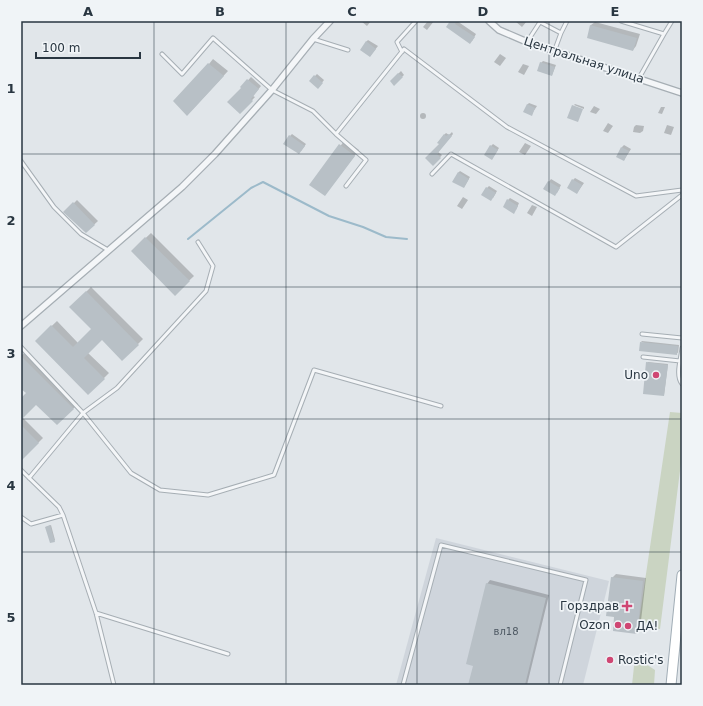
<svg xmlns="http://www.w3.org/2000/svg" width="703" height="706" viewBox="0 0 703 706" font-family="'DejaVu Sans',sans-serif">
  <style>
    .built { fill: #cfd5dc }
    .green { fill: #cad4c2 }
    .shadow { fill: #0003 }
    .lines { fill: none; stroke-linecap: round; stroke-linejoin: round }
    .stream { stroke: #9cbaca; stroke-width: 2 }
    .building { fill: #b8c0c6 }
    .service-casing { stroke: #a6aeb4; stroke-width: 5 }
    .minor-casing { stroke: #a6aeb4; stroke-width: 8 }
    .primary-casing { stroke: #a0acb5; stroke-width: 11 }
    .service { stroke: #f4f6f8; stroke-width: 3 }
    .minor { stroke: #f4f6f8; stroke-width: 5.5 }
    .primary { stroke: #fff; stroke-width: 9 }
    .grid { fill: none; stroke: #293641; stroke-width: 1; stroke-opacity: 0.55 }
    .poi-dot { fill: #cf4673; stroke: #f0f4f7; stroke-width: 1.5 }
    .labels { text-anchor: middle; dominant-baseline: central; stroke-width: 3.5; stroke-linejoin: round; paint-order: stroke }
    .number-label { font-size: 10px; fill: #4d5862 }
    .street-label { font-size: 12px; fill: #293641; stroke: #f0f4f7 }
    .poi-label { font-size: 12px; fill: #293641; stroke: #f0f4f7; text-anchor: end }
    .neatline { fill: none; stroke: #293641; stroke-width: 1.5 }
    .grid-label { font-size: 13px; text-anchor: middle; font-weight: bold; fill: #293641 }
  </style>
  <rect width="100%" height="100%" fill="#e1e6ea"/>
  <path class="built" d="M436,538L609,581L583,685H396Z"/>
  <path class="green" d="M670,412L682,413V455L660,629L638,628Z
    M635,657L655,670L654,685H632Z"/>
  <path class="shadow" d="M361,21H371L367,26Z
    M428,21H434L427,30L423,27Z
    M451,21H457L476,34L472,41Z
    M515,21H527L522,27Z
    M595,22L640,34L636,46L633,50L588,37L591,25Z
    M368,40L378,46L370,56L366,42Z
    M500,54L506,58L500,66L494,62Z
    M213,59L228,71L192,110L209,64Z
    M543,61L556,65L552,75L541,63Z
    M523,64L529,66L524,75L518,72Z
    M401,71L404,75L394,84L391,81Z
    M317,74L324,80L318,88L310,81Z
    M251,77L261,86L253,96L255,97L240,113L243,88L242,87Z
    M529,103L537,106L531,115L527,105Z
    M575,104L584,107V109L574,105Z
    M594,106L600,109L596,114L590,112Z
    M661,107H665L662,114L658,113Z
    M420 116a3 3 0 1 1 6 0a3 3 0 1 1-6 0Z
    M608,123L613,126L608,133L603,131Z
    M636,125L644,126L643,131L640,133L633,132L634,127Z
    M667,125L674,127L671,135L664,133Z
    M452,132L453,134L438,152L442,155L433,165L444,135L446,133L449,135Z
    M292,134L306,144L301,151L290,136Z
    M345,140L359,150L325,195L311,184Z
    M525,143L531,146L525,155L519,152Z
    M493,144L499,148L492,159L491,146Z
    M624,145L631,149L624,160L622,147Z
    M460,171L470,177L464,187L458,173Z
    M575,178L584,183L577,193L573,180Z
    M551,179L561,185L557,193L544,189Z
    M489,186L497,191L493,198L487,188Z
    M463,197L468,200L462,209L457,206Z
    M510,198L519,203L516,210L508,200Z
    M77,200L98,221L86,232L65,212Z
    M532,205L537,207L532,216L527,213Z
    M151,233L194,276L175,294L132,251Z
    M91,287L143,339L122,360L102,339L88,353L109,373L88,394L36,341L57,321L78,343L92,329L71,307Z
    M642,341L679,345L678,353L641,342Z
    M26,351L78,404L57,424L36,403L22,417L43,438L23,458L21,456V399L27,393L21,387V356Z
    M648,362L668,364L664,395L647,363Z
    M51,525L55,540L54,541L46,527Z
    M616,574L646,578L640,629L636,633L616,616L612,578Z
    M490,580L549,595L527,685H469L475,665L487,584Z"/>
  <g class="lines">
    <path class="stream" d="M188,239L251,188L263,182L329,216L363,227L386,237L407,239"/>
  </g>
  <path class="building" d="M450,21H457L455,24L475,37L470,44L446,27Z
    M590,25L637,38L633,51L587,38Z
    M366,41L376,49L370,57L360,50Z
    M540,62L555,67L552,76L537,71Z
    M208,63L224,76L187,116L173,101Z
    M398,73L403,77L394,86L390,81Z
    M314,75L323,83L318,89L309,81Z
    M247,79L259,89L251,99L253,101L240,114L227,102L241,88L240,87Z
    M527,104L535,108L532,116L523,112Z
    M572,105L583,109L578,122L567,118Z
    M444,134L446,136L449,134L452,136L437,154L441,158L433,166L425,158L439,144L437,143Z
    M289,135L305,146L299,154L283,144Z
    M339,144L355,156L325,196L309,185Z
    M490,145L498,150L492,160L484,155Z
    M621,147L629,151L624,161L616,157Z
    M458,172L469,179L464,188L452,182Z
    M572,179L582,185L577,194L567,188Z
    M548,181L560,188L555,196L543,189Z
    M486,187L496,193L491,201L481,195Z
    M507,199L518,206L514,214L503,207Z
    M73,202L95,225L86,233L63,212Z
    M145,237L190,281L175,296L131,251Z
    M86,291L139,345L122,361L102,340L84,358L105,379L88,395L35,341L51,325L73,347L91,329L69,307Z
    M640,342L678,346L677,355L639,351Z
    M21,356L74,409L57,425L36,405L21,420V398L26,393L21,389Z
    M646,362L668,365L664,396L643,394Z
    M21,425L39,443L21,461Z
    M50,525L55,542L50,543L45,527Z
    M611,577L643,581L637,634L613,631L614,617L606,616Z
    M486,583L546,598L525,685H468L473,666L466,664Z"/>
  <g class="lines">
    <defs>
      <path id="service" d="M621,21L664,34L639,78
        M561,33L567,21
        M664,34L672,21
        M313,39L348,50
        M527,42L540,22L561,33L554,52
        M402,52L397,42L416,21
        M162,54L182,74L213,38L272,90L313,111L336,134L404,49L507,127L636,196L682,190
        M336,134L366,160L346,186
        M21,161L54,207L81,234L108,250
        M432,174L451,154L616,247L682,195
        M642,334L682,338
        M21,347L83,413L117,388L206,291L213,266L198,242
        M682,348C681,359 675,375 682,384
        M643,357L680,361
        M21,470L59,507L63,515L96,613L114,685
        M29,478L83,413L131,473L160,490L208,495L274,475L314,370L441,406
        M21,517L31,524L63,515
        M96,613L228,654
        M403,685L441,545L586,580L560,685"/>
      <path id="minor" d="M489,21L499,30L527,42L682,93
        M21,326L182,187L215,154L272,90L313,39L330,21"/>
      <path id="primary" d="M671,685L682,575"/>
    </defs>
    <use href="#service" class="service-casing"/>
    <use href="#minor" class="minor-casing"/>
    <use href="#primary" class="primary-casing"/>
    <use href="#service" class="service"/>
    <use href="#minor" class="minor"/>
    <use href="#primary" class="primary"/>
  </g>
  <path class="grid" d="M154,21V685M286,21V685M417,21V685M549,21V685M21,154H682M21,287H682M21,419H682M21,552H682"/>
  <g class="poi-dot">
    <circle cx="656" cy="375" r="4"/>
    <path d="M625 600h4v4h4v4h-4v4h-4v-4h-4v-4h4z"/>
    <circle cx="618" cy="625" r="4"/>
    <circle cx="628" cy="626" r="4"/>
    <circle cx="610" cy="660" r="4"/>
  </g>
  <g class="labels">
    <g class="number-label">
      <text x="506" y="631">вл18</text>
    </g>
    <g class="street-label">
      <text transform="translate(584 60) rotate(18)">Центральная улица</text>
    </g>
    <g class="poi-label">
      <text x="648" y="375">Uno</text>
      <text x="619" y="606">Горздрав</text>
      <text x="610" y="625">Ozon</text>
      <text x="636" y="626" text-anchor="start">ДА!</text>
      <text x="618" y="660" text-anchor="start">Rostic's</text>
    </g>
  </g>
  <rect width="703" height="706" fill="none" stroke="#f0f4f7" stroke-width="44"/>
  <path d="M36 52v6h104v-6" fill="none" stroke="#293641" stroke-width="2"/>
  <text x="42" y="52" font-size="12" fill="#293641" stroke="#f0f4f7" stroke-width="3" paint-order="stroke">100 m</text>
  <rect x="22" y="22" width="659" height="662" class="neatline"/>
  <g class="grid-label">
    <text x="88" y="16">A</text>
    <text x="220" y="16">B</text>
    <text x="352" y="16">C</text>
    <text x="483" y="16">D</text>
    <text x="615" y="16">E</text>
    <text x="11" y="93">1</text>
    <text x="11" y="225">2</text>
    <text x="11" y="358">3</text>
    <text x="11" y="490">4</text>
    <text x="11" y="622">5</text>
  </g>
</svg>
